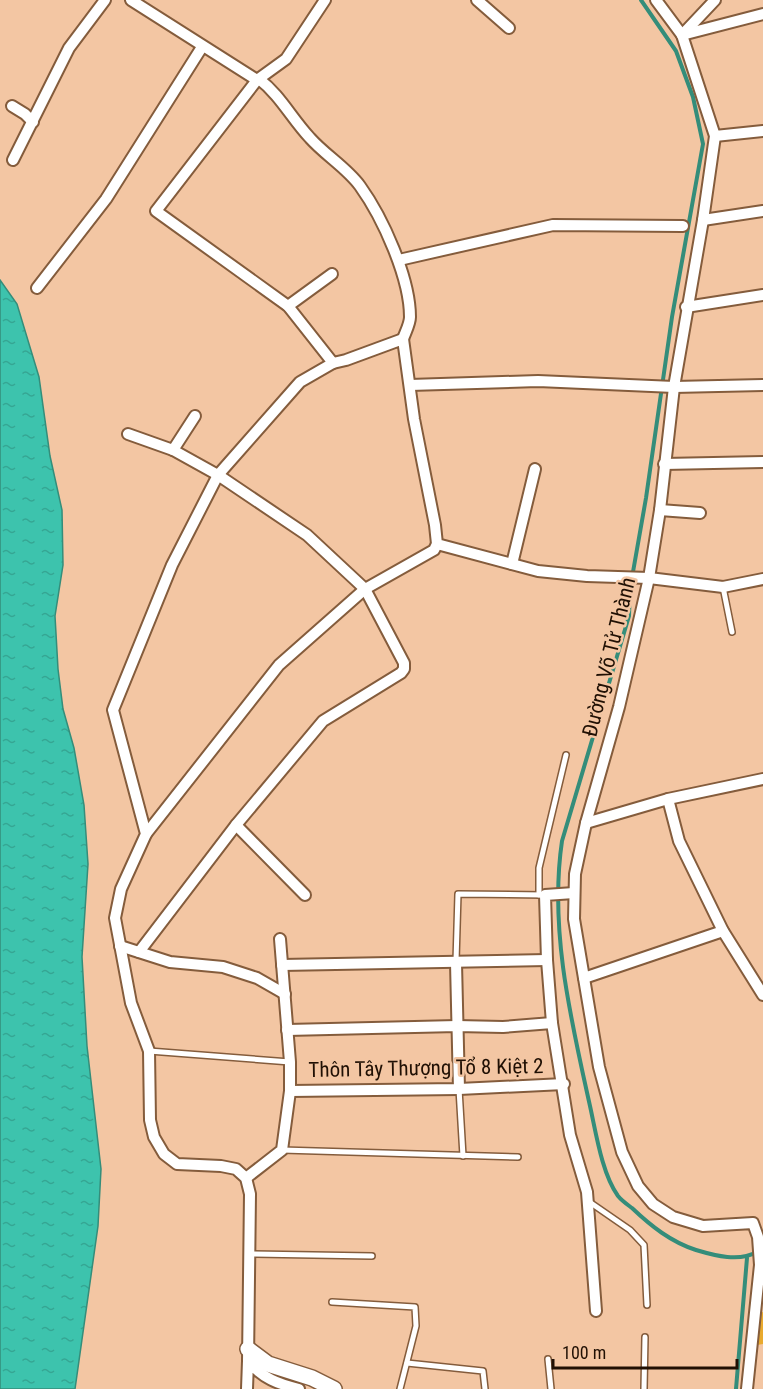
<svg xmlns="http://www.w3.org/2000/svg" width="763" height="1389" font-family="'Roboto Condensed',sans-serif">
	<defs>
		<pattern id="water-ripples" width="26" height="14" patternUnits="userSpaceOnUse" patternTransform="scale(1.5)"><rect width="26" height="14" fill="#3dc3ad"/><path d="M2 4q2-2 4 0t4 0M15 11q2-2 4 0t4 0" fill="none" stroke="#35a693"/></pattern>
	</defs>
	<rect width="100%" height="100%" fill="#f3c6a3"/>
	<path fill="url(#water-ripples)" stroke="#348d7a" stroke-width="1.5" d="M0,280L17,304L39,377L50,456L62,510L63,565L55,616L58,669L63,709L74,748L84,805L88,864L82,957L87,1046L101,1169L98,1226L75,1389H0Z"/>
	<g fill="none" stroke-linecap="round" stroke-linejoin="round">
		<g stroke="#348d7a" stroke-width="4">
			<path d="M641,0L676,51L693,97L703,144L672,317L646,498L630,589L629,616L562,841C549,929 571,1020 590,1106C596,1133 602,1174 618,1196C622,1201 628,1205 632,1208C651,1226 671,1242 696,1250C716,1256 739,1262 757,1252"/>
			<path d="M736,1389L747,1258"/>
		</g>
	</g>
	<path fill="#e9aa2e" d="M763,1312V1344L757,1345L760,1313Z"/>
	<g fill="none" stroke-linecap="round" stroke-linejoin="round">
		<defs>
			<g id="lane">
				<path d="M723,587L732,632"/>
				<path d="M539,895V868L566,755"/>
				<path d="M456,961L458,894L544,895"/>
				<path d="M149,1051L290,1062"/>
				<path d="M459,1089L463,1156"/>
				<path d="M282,1150L518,1157"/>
				<path d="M588,1201L630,1230L644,1245L647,1305"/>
				<path d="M249,1254L372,1256"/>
				<path d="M332,1302L415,1307L416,1326L400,1389"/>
				<path d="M548,1359L551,1389"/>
				<path d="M407,1363L483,1371L485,1389"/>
				<path d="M644,1389L645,1337"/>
			</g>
			<g id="street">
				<path d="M131,0L257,80"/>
				<path d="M477,0L509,28"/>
				<path d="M656,0L682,35L715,136L703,220L674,387L660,510L649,578L619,707L586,823L575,874L574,919L599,1067L622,1152L638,1186L653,1204L673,1217L703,1226L753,1223L758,1237L760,1265L747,1389"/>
				<path d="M682,35L763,14"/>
				<path d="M682,35L715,0"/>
				<path d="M259,79C280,95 292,119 310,138C325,155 347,168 360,186C383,218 410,278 410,317C410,324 405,333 403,339"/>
				<path d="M12,106L25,114L33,122"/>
				<path d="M715,136L763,131"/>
				<path d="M13,160L69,48L105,0"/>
				<path d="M703,220L763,211"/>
				<path d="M399,260L553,225L683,226"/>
				<path d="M37,288L106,199L202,47"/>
				<path d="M288,306L332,274"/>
				<path d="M686,307L763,295"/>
				<path d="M333,363L346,360L403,339L414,419L435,525L437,544L538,571L587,576L649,578L723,587L763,579"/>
				<path d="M410,385L538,381L674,387L763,385"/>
				<path d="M128,434L173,450L218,475L307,535L365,589L404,663V669L401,673L323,721L236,825L139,952"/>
				<path d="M173,450L195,416"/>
				<path d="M664,464L763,462"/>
				<path d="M660,510L700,513"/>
				<path d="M512,564L535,469"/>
				<path d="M668,799L679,841L723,931L763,995"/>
				<path d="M586,823L668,799L763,779"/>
				<path d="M236,825L305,895"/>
				<path d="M146,834L279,665L365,589L434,550L437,544"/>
				<path d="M574,893L545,895L547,960L552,1023L570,1135L587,1192L596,1311"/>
				<path d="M120,946L170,962L223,967L257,978L285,994"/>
				<path d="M456,963L459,1089"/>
				<path d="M282,965L547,960"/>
				<path d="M584,978L723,931"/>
				<path d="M287,1030L457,1026L503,1027L552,1023"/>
				<path d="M290,1091L459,1089L564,1084"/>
				<path d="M246,1178L282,1150L290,1091V1062L280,939"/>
				<path d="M248,1361L250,1194L246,1178L236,1169L221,1166L177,1164L164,1154L154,1137L150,1120L149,1051L131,1003L115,918L121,889L146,834L113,710L172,565L218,475L300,382L333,363L288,306L156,211L257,80L286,59L325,0"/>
				<path d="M247,1389L248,1361C262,1378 278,1384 299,1389"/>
			</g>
			<path id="secondary" d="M248,1349L268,1364L312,1378L334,1389"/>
		</defs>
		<use href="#lane" stroke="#845c3c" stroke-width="8"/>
		<use href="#street" stroke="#845c3c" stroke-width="14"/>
		<use href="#secondary" stroke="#845c3c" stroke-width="18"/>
		<use href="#lane" stroke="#fff" stroke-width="5"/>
		<use href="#street" stroke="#fff" stroke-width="10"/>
		<use href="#secondary" stroke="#fff" stroke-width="15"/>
	</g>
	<g text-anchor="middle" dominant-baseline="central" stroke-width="5" stroke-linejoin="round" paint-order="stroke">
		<g font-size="21" fill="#201004" stroke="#f3c6a3">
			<text transform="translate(609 657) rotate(-76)">Đường Võ Tử Thành</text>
			<text transform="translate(426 1068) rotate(-1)">Thôn Tây Thượng Tổ 8 Kiệt 2</text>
		</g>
	</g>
	<path d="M553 1359v9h184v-9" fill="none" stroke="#201004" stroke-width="3"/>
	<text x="562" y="1359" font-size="18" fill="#201004" stroke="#f3c6a3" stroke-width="4.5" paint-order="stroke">100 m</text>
</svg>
